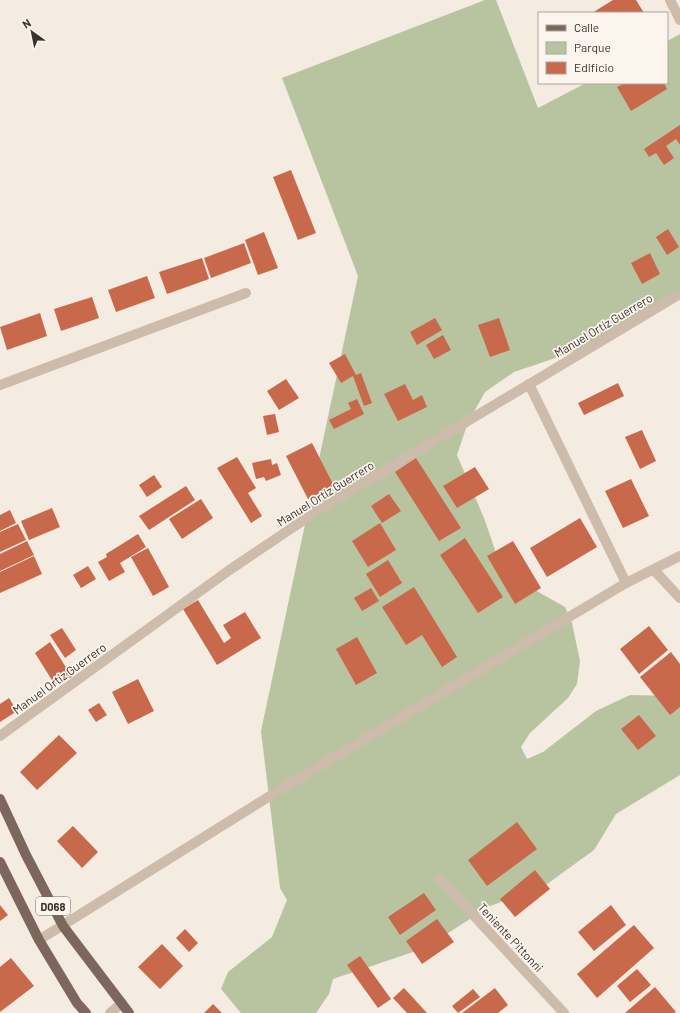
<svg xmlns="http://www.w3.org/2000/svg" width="680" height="1013" font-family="Barlow,sans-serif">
	<rect width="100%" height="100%" fill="#f4ebe1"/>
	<path fill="#b8c4a0" d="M485,0H496L538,108L586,83H667V41L680,34V294L579,350L514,372L485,392L468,422L457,455L484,518L505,579L510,576L565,607L572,623L580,661L577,684L568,698L530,733L521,747L527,759L543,752L596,711L630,695L673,696L680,701V775L616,814L594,850L543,887L490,906L425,948L333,979L329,994L316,1013H241L221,989L228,972L272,937L287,900L280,888L261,731L358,276L282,78Z"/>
	<g fill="#c8694b">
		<path d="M613,0H636L644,13H592Z"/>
		<path d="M625,83H664L667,89L631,111L617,87Z"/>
		<path d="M680,125V145L676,139L666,146L674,158L664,165L656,153L649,157L644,149Z"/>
		<path d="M291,170L316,233L298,240L273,177Z"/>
		<path d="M668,229L679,247L667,255L656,237Z"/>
		<path d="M264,232L278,268L258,275L245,240Z"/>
		<path d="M244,243L251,263L211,278L204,258Z"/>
		<path d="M650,253L660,274L642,284L631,263Z"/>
		<path d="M202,258L209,279L167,294L159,272Z"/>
		<path d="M147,276L155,298L116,312L108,290Z"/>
		<path d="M92,297L99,318L61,331L54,309Z"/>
		<path d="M40,313L47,336L7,350L0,327Z"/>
		<path d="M435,318L442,330L417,345L410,332Z"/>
		<path d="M499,318L510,350L490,357L478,325Z"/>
		<path d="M443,335L451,350L434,359L426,345Z"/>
		<path d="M345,354L356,375L361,373L372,403L364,406L353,376L341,383L329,363Z"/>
		<path d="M286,379L299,398L279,410L267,391Z"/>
		<path d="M618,383L624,396L584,415L578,403Z"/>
		<path d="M405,384L413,400L422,395L427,407L398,421L384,394Z"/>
		<path d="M357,399L364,414L334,429L329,420L351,409L348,403Z"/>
		<path d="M275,414L279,432L267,435L263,416Z"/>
		<path d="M642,430L656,461L640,469L625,437Z"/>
		<path d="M312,443L334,486L308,499L286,456Z"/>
		<path d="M237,457L256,488L248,493L262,516L251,523L217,468Z"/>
		<path d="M416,458L461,528L439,541L395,472Z"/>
		<path d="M271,459L272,465L277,463L281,475L266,481L264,477L256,479L252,463Z"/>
		<path d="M475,467L489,489L457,508L443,486Z"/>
		<path d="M154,475L162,487L147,497L139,485Z"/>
		<path d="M631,479L649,516L623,528L605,491Z"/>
		<path d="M186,486L195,500L149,530L139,516Z"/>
		<path d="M389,494L401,511L382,523L371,506Z"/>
		<path d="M201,499L213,518L182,539L169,519Z"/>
		<path d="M52,508L60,527L29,540L21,521Z"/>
		<path d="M10,510L16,523L0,531V515Z"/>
		<path d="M580,518L597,547L547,577L530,548Z"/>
		<path d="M380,523L396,550L368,567L352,541Z"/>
		<path d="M18,524L26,540L0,552V532Z"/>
		<path d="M138,534L146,547L120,563L125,572L109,581L98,562L107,557L106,554Z"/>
		<path d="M465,538L503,597L478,613L440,555Z"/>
		<path d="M27,541L34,555L0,571V554Z"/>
		<path d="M513,541L541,588L515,604L487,556Z"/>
		<path d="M148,548L169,587L153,596L131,557Z"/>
		<path d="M34,556L42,574L0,593V572Z"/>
		<path d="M388,560L402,583L380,597L366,574Z"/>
		<path d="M88,566L96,579L81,588L73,575Z"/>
		<path d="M414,587L457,657L442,667L422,635L406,645L382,607Z"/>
		<path d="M371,588L379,601L362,611L354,598Z"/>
		<path d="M198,600L224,643L231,638L223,625L245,612L261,638L217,665L183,609Z"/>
		<path d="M649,626L668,650L639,674L620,649Z"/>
		<path d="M62,628L76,650L65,658L50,635Z"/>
		<path d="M357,637L377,673L356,685L336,649Z"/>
		<path d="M50,642L72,677L55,685L35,653Z"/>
		<path d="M671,652L680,664V707L670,715L640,677Z"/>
		<path d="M138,679L154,711L128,724L112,692Z"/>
		<path d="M9,698L17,711L0,722V704Z"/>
		<path d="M99,703L107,715L96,722L88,710Z"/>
		<path d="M639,715L656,736L638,750L621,729Z"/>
		<path d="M59,735L77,753L37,790L20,772Z"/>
		<path d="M517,822L537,849L487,886L468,860Z"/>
		<path d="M73,826L98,852L82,868L57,841Z"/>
		<path d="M535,870L550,889L515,917L500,899Z"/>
		<path d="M424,893L436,910L400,935L388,917Z"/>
		<path d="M0,905L8,915L0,921Z"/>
		<path d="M611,905L626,925L594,951L578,932Z"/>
		<path d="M437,919L454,942L422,964L406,941Z"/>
		<path d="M634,925L654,948L597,998L577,974Z"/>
		<path d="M185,929L198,943L189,952L176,938Z"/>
		<path d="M162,944L183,966L160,989L138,967Z"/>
		<path d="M360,956L391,999L378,1008L347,965Z"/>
		<path d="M11,958L34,986L0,1012V967Z"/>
		<path d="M637,969L651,985L630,1002L617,986Z"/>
		<path d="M655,987L676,1012L674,1013H625Z"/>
		<path d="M404,988L427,1013H407L393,998Z"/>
		<path d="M495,988L508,1005L498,1013H462Z"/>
		<path d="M473,989L480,997L458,1013L452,1006Z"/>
		<path d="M213,1004L222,1013H204Z"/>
	</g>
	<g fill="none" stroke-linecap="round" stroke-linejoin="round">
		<g stroke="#cdbbac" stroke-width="10">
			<path d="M670,0L680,20"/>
			<path d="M529,384L626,583"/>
			<path d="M0,385L246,293"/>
			<path d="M654,570L680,598"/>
			<path d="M0,736L228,571L317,511L680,294"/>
			<path d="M439,878L564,1013"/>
			<path d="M39,940L273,794L626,583L680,556"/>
			<path d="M110,1013L122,1003"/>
		</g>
		<g stroke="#7d675c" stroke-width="10">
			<path d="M0,799L26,855L63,926L129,1013"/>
			<path d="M0,862L39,940L77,1003L86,1013"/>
		</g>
	</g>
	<g text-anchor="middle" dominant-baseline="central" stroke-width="3.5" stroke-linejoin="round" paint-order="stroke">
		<rect fill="#fbf5ee" stroke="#756b66" stroke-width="1" x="36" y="897" width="34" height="18" rx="3"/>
		<g font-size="11" font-weight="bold" fill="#3b302b">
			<text x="53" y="906">D068</text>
		</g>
		<g font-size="12" fill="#3b302b" stroke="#fbf5ee">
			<text transform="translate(603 325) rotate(-31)">Manuel Ortíz Guerrero</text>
			<text transform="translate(325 493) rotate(-32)">Manuel Ortíz Guerrero</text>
			<text transform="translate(59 678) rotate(-36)">Manuel Ortíz Guerrero</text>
			<text transform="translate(511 937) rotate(47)">Teniente Pittonni</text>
		</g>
	</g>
	<rect x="538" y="12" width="130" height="72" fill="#fbf5ee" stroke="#aea6a0"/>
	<rect x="546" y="25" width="20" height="6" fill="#7d675c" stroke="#aea6a0"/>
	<text x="574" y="32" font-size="12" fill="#3b302b">Calle</text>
	<rect x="546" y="42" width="20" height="12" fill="#b8c4a0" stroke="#aea6a0"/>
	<text x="574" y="52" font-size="12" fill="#3b302b">Parque</text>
	<rect x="546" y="62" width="20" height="12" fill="#c8694b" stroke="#aea6a0"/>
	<text x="574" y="72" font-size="12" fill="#3b302b">Edificio</text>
	<g transform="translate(32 32) rotate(327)" stroke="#fbf5ee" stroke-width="3" paint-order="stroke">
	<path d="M0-3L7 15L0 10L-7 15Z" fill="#3b302b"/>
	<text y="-6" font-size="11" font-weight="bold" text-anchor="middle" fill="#3b302b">N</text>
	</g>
</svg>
